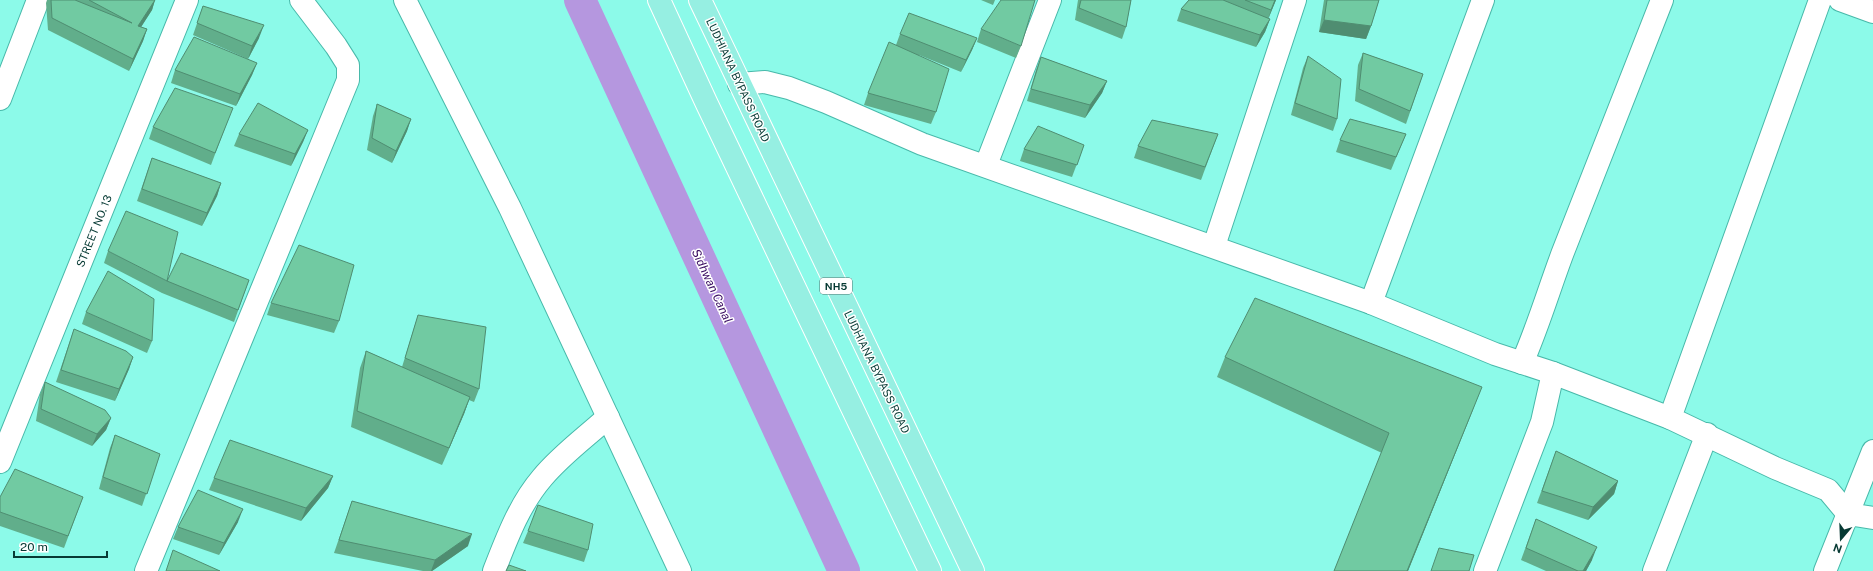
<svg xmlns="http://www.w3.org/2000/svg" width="1873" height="571" font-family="'Public Sans',sans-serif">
	<rect width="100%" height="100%" fill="#8cfae9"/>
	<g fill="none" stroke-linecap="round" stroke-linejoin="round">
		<path stroke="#b597df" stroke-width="32" d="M580,0L844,571"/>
		<defs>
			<g id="minor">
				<path d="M1820,0L1670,418L1775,468L1828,490L1848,514L1873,518"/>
				<path d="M1840,0L1873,12"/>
				<path d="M739,84L765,82L789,88L826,102L922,144L1371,303L1495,354L1553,373L1670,418"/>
				<path d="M0,99L38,0"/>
				<path d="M986,165L1050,0"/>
				<path d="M1214,246L1295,0"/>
				<path d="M1371,303L1483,0"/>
				<path d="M1522,363C1538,327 1549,289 1563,252L1662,0"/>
				<path d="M0,462L187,0"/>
				<path d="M146,571L348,80V65L336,46L301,0"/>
				<path d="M494,571C507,538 519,505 542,478C561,455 586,437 608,417"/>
				<path d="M1485,571L1542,422L1553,373"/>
				<path d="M1654,571L1707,434"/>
				<path d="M1825,571L1873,451"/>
			</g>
			<path id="tertiary" d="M405,0L510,208L680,571"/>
			<g id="trunk">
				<path d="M659,0L706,102L930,571"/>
				<path d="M700,0L973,571"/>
			</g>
		</defs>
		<use href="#minor" stroke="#48b9aa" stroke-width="24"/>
		<use href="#tertiary" stroke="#48b9aa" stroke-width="24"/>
		<use href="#trunk" stroke="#fff" stroke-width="24"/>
		<use href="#minor" stroke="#fff" stroke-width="22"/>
		<use href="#tertiary" stroke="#fff" stroke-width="22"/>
		<use href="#trunk" stroke="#96efe2" stroke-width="22"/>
	</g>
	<g fill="#61ae8b">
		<path d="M47,0H155L152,10L141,27L147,29L143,41L129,71L48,30L46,3Z"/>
		<path d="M981,0H995L993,5Z"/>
		<path d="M1078,0H1131L1126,27L1122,39L1075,20Z"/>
		<path d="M1189,0H1276L1268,19H1270L1265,32L1256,47L1177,21L1181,9Z"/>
		<path d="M1324,0H1379L1371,26L1366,39L1319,32Z"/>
		<path d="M203,6L259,38L248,59L193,35Z"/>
		<path d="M981,29L1021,46L1016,58L977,42Z"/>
		<path d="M900,34L977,38L972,50L961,72L919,55L936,112L931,124L864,105L868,93L896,45Z"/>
		<path d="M1363,53L1423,74L1406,124L1355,101L1358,65Z"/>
		<path d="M1308,56L1337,119L1333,131L1291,115L1303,68Z"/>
		<path d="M1041,57L1107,81L1102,93L1085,118L1027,101L1036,70Z"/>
		<path d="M257,63L252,75L236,106L171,83L175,70Z"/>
		<path d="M377,104L411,119L407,131L392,163L367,150L373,116Z"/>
		<path d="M228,120L211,165L149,139L153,127Z"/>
		<path d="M308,130L303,142L291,166L234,146L239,134Z"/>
		<path d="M1218,134L1201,180L1134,158L1138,146Z"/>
		<path d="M1406,134L1391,170L1336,152L1340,140Z"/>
		<path d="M1084,145L1072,177L1020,161L1024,149Z"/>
		<path d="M152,158L221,183L217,196L202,226L137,201Z"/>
		<path d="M108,251L167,281L249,280L234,322L162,293L104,263Z"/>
		<path d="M271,303L339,321L334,333L267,315Z"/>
		<path d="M86,312L152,341L147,353L82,324Z"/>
		<path d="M418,315L479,389L474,402L469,400L464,414L442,465L351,427L360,368L366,351L402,367Z"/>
		<path d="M74,329L133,357L129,369L115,401L56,382Z"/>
		<path d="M1225,357L1474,407L1408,571H1334L1382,453L1217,377Z"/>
		<path d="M45,382L111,418L106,430L92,446L36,421L40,394Z"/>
		<path d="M115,435L160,454L142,506L99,489L110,448Z"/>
		<path d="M1556,451L1618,481L1614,494L1588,520L1537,503Z"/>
		<path d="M333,476L328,488L301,521L209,490L214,478Z"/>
		<path d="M0,497H83L64,548L0,526Z"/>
		<path d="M352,501L468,546L432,571H423L334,553Z"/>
		<path d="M1536,519L1592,560L1586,571H1546L1521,560Z"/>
		<path d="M238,522L219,555L173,539L178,527Z"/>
		<path d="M528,531L588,550L584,562L523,543Z"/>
	</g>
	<g fill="#4f8d71">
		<path d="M155,0L152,10L134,38L138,26Z"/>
		<path d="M1275,0H1276L1267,22L1271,10Z"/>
		<path d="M1270,19L1265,32L1256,47L1260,35Z"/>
		<path d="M1324,20L1371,26L1366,39L1319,32Z"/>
		<path d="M264,25L259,38L248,59L252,46Z"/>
		<path d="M147,29L143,41L129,71L133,59Z"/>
		<path d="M977,38L972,50L961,72L966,60Z"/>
		<path d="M257,63L252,75L236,106L240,94Z"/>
		<path d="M1107,81L1102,93L1085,118L1090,105Z"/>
		<path d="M411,119L407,131L392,163L396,151Z"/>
		<path d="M308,130L303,142L291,166L295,154Z"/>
		<path d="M221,183L217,196L202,226L207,213Z"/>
		<path d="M133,357L129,369L115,401L119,389Z"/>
		<path d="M1482,387L1474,407L1408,571H1407Z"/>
		<path d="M470,397L464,414L442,465Z"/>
		<path d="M111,418L106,430L92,446L97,434Z"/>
		<path d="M333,476L328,488L301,521L306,508Z"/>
		<path d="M1618,481L1614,494L1588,520L1593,507Z"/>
		<path d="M243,509L238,522L219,555L224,543Z"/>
		<path d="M472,534L468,546L432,571H431L435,560Z"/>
		<path d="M1597,547L1592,560L1586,571H1583Z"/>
	</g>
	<g fill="#71caa2" stroke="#4f8d71">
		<path d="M51,0H75L132,23L89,0H155L138,26L147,29L133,59L52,18Z"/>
		<path d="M1001,0H1035L1021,46L981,29Z"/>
		<path d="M1081,0H1131L1126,27L1079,8Z"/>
		<path d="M1189,0H1223L1270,19L1260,35L1181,9Z"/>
		<path d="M1245,0H1275L1271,10Z"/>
		<path d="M1327,0H1379L1371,26L1324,20Z"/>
		<path d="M203,6L264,25L252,46L197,23Z"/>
		<path d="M909,13L977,38L966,60L900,34Z"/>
		<path d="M194,37L257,63L240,94L175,70Z"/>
		<path d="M889,42L949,69L936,112L868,93Z"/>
		<path d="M1363,53L1423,74L1410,111L1359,89Z"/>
		<path d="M1308,56L1341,79L1337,119L1295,103Z"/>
		<path d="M1041,57L1107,81L1090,105L1031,89Z"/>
		<path d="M175,88L233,108L215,153L153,127Z"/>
		<path d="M258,103L308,130L295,154L239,134Z"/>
		<path d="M377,104L411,119L396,151L372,138Z"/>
		<path d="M1350,119L1406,134L1396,157L1340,140Z"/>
		<path d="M1152,120L1218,134L1205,167L1138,146Z"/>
		<path d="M1038,126L1084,145L1077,165L1024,149Z"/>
		<path d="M152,158L221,183L207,213L142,189Z"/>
		<path d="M126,211L178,232L167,281L181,253L249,280L238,310L167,281L108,251Z"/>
		<path d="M299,245L354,265L339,321L271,303Z"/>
		<path d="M108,271L154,299L152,341L86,312Z"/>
		<path d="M1255,298L1482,387L1407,571H1334L1389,433L1225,357Z"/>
		<path d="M418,315L486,327L479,389L405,358Z"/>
		<path d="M74,329L126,351L133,357L119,389L61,370Z"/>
		<path d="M366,351L470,397L449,448L357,411Z"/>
		<path d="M45,382L105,410L111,418L97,434L41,409Z"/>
		<path d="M115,435L160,454L147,494L103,477Z"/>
		<path d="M230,440L333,476L306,508L214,478Z"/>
		<path d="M1556,451L1618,481L1593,507L1542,491Z"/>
		<path d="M15,469L83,497L68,536L0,512V497Z"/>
		<path d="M198,490L243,509L224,543L178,527Z"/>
		<path d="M352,501L472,534L435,560L339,540Z"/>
		<path d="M538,505L593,524L588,550L528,531Z"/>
		<path d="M1536,519L1597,547L1583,571H1578L1526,548Z"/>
		<path d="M1439,548L1474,555L1469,571H1431Z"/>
		<path d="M173,550L220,571H166Z"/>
		<path d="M509,565L526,571H506Z"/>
	</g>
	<g text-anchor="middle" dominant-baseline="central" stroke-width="3" stroke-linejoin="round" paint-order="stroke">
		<rect fill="#fff" stroke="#517571" stroke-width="1" x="820" y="278" width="32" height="16" rx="3"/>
		<g font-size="10" font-weight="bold" fill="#073a34">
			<text x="836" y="286">NH5</text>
		</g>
		<g font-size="11" fill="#073a34" stroke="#fff">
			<text transform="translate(738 80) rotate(65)">LUDHIANA BYPASS ROAD</text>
			<text transform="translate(94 231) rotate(-68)">STREET NO. 13</text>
			<text transform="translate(877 372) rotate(64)">LUDHIANA BYPASS ROAD</text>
		</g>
		<g font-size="12" font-style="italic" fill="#3b0e62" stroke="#fff">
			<text transform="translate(712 286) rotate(65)">Sidhwan Canal</text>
		</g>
	</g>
	<g transform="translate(1841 539) rotate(199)" stroke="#ffffff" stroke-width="3" paint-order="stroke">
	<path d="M0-3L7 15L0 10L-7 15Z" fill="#073a34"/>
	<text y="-6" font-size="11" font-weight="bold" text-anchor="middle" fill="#073a34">N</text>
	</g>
	<path d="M14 551v6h93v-6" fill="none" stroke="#073a34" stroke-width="2"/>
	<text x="20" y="551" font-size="12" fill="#073a34" stroke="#ffffff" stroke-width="3" paint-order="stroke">20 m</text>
</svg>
